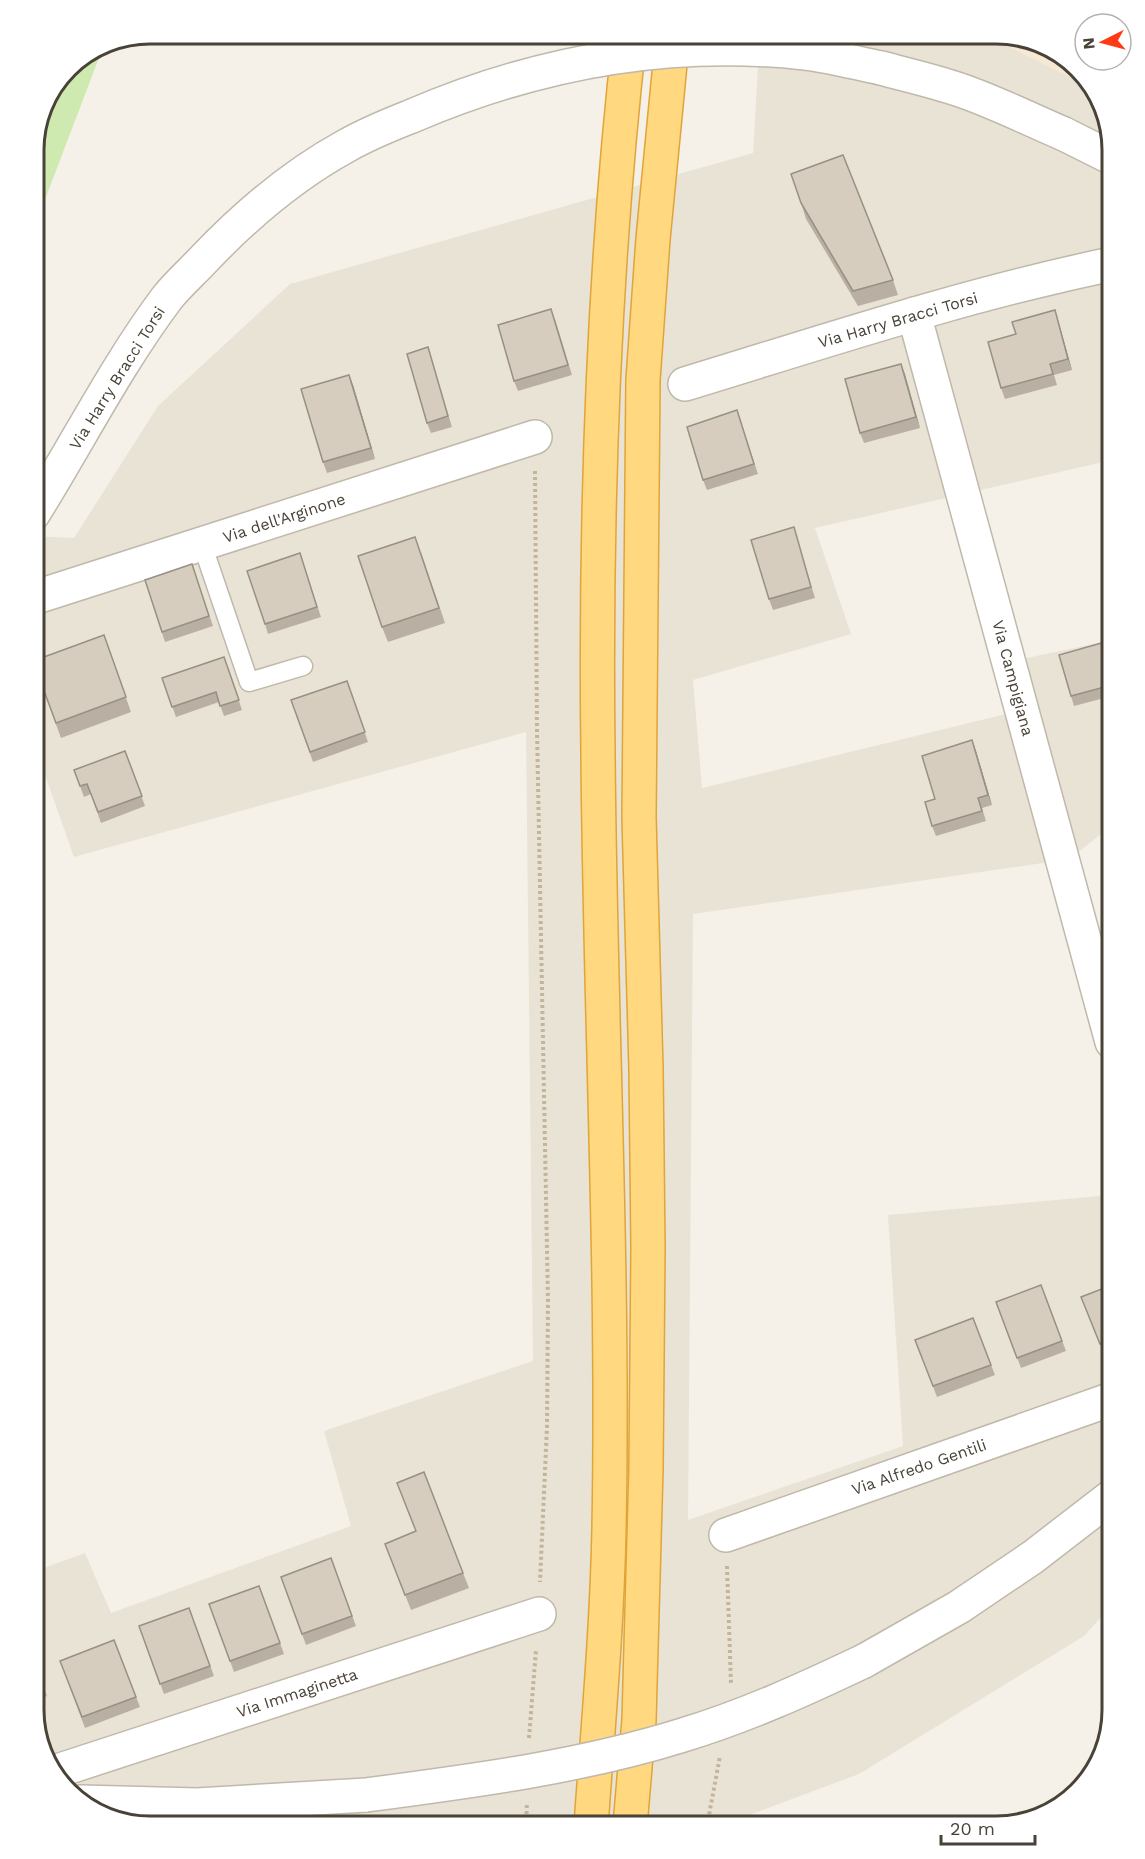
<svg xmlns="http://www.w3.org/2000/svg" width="1145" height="1859" font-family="'Work Sans',sans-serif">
	<rect width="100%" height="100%" fill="#f5f1e9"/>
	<path fill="#e9e3d6" d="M760,33H982L1091,87L1100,98L1112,149V460L815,528L851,634L693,680L702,788L1006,714L993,665L1112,640V825L1070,859L693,914L688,1520L903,1446L888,1215L1112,1195V1605L1084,1636L859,1774L720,1826H142L85,1807L45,1761L33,1710V1572L85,1553L111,1613L351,1526L324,1431L533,1361L526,732L74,857L33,741V536L74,538L158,406L290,284L753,153Z"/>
	<path fill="#f7e8d3" d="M982,33H1004L1060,52L1090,87Z"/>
	<path fill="#cfeab0" d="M105,42L33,231C33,174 25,113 67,68C76,57 93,50 105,42Z"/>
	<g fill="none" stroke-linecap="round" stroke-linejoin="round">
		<defs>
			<path id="service" d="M202,544L249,682L303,666"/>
			<g id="minor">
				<path d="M1064,134L1112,158"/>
				<path d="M914,314L1112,1042"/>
				<path d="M685,384C826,341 967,294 1112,264"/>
				<path d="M33,514C78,442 116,366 167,298C178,284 192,272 204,259C246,215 293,175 346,146C367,134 389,125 412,116"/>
				<path d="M33,598L535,437"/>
				<path d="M726,1535L1112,1399"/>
				<path d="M864,1661L959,1607L1033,1557L1112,1496"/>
				<path d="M54,1772L539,1614"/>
				<path d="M81,1802L197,1805L366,1795"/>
			</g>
			<g id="trunk">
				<path d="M591,1826C598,1727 607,1628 609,1529C614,1270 600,1012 598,753C595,513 603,272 630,33"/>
				<path d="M630,1826L639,1720L646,1468L648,1248L646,1069L639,817L643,380L653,239L673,33"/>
			</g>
		</defs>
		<use href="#service" stroke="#c0b9ab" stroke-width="21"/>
		<use href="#minor" stroke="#c0b9ab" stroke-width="36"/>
		<use href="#trunk" stroke="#e1a436" stroke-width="36"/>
		<g stroke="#c3b59b" stroke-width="4" stroke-dasharray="3 3" stroke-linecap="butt">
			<path d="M535,471L537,730L548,1301L547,1426L540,1582"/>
			<path d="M727,1566L731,1684"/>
			<path d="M529,1738L536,1650"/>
			<path d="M526,1826L527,1802"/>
			<path d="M707,1826L720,1756"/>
		</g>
		<use href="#service" stroke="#fff" stroke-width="18"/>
		<use href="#minor" stroke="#fff" stroke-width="33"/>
		<use href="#trunk" stroke="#ffd880" stroke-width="33"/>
		<defs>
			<g id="minor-bridge">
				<path d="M412,116C538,62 668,38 805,53C831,56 856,63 881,68C907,75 934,81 960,90C995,102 1029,119 1064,134"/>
				<path d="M366,1795C472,1781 581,1767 683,1735C746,1716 805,1689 864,1661"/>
			</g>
		</defs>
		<use href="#minor-bridge" stroke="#c0b9ab" stroke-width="36" stroke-linecap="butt"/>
		<use href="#minor-bridge" stroke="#fff" stroke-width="33"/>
	</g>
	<g fill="#b9b0a3">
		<path d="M801,203L893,280L898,295L858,306L806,219Z"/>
		<path d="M1055,310L1072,370L1054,375L1057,385L1005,399L1001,388L1016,334Z"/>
		<path d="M555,319L572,375L518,391L514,381Z"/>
		<path d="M431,358L452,427L431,433L427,423Z"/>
		<path d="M901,364L920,428L864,443L860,433Z"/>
		<path d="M353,385L375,459L327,473L323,462Z"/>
		<path d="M737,410L758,474L707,490L703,480Z"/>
		<path d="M797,538L815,598L773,610L769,599Z"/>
		<path d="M421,552L445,623L388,642L382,627Z"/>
		<path d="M192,564L213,626L165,642L145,580Z"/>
		<path d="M303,564L321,617L268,634L265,624Z"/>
		<path d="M104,635L131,712L61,738L33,661Z"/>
		<path d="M1112,640V696L1074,706L1071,696Z"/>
		<path d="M224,657L242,710L224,716L219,702L176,717L162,678Z"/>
		<path d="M347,681L368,742L313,762L291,700Z"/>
		<path d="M125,751L145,806L101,823L91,794L84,797L74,770Z"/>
		<path d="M976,751L992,805L982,808L986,821L936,836L932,826L935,799Z"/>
		<path d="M1041,1285L1066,1351L1021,1368L996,1302Z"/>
		<path d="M1112,1285V1351L1104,1354L1085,1307Z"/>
		<path d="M973,1318L995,1375L937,1397L915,1340Z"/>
		<path d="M331,1558L356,1626L306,1645L281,1577Z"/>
		<path d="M391,1559L463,1573L469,1588L411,1610Z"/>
		<path d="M259,1586L284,1654L234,1672L209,1604Z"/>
		<path d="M189,1608L214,1676L164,1694L139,1626Z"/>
		<path d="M114,1640L140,1707L85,1728L60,1661Z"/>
		<path d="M33,1658L47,1696L33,1702Z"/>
	</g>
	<g fill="#969085">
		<path d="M1055,310L1058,320L1072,370L1068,359Z"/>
		<path d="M901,364L905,374L920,428L916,417Z"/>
		<path d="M349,375L353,385L375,459L371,448Z"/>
		<path d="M972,740L976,751L992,805L988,795Z"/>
	</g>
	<g fill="#d7cdbe" stroke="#969085" stroke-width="1.5">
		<path d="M843,155L893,280L853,291L801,203L791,174Z"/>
		<path d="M551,309L568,365L514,381L498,325Z"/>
		<path d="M1055,310L1068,359L1050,364L1053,374L1001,388L988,342L1016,334L1012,322Z"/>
		<path d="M428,347L448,416L427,423L407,354Z"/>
		<path d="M901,364L916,417L860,433L845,379Z"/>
		<path d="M349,375L371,448L323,462L301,389Z"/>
		<path d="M737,410L754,464L703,480L687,427Z"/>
		<path d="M794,527L811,587L769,599L751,540Z"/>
		<path d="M415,537L439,608L382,627L358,556Z"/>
		<path d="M300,553L317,607L265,624L247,571Z"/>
		<path d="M192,564L209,616L162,632L145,580Z"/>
		<path d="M104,635L126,697L56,723L33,661Z"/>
		<path d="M1112,640V685L1071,696L1059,655Z"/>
		<path d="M224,657L239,700L220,706L216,692L172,707L162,678Z"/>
		<path d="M347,681L365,732L310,752L291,700Z"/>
		<path d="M972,740L988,795L978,798L982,811L932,826L925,802L935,799L922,756Z"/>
		<path d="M125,751L142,796L98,812L87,784L80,786L74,770Z"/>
		<path d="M1041,1285L1062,1341L1017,1358L996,1302Z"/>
		<path d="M1112,1285V1339L1100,1344L1081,1297Z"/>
		<path d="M973,1318L991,1365L933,1386L915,1340Z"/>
		<path d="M424,1472L463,1573L405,1595L385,1544L416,1531L397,1483Z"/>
		<path d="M331,1558L352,1616L302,1634L281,1577Z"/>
		<path d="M259,1586L280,1643L230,1661L209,1604Z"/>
		<path d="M189,1608L210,1666L160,1684L139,1626Z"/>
		<path d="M114,1640L136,1697L82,1717L60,1661Z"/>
		<path d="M33,1658L41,1681L33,1684Z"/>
	</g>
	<g text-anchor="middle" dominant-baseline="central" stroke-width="4.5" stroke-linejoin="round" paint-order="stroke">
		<g font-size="16" fill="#484237" stroke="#fff">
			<text transform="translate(898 320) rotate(-16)">Via Harry Bracci Torsi</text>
			<text transform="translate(117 378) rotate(-58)">Via Harry Bracci Torsi</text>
			<text transform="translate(284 518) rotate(-18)">Via dell'Arginone</text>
			<text transform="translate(1013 678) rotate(75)">Via Campigiana</text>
			<text transform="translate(919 1467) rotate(-19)">Via Alfredo Gentili</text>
			<text transform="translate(297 1693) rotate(-18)">Via Immaginetta</text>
		</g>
	</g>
	<path d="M0 0H1145V1859H0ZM150 44H996A106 106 0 0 1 1102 150V1710A106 106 0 0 1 996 1816H150A106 106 0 0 1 44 1710V150A106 106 0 0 1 150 44Z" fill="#fff" fill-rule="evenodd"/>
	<path fill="none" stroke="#484237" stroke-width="3" d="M150 44H996A106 106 0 0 1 1102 150V1710A106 106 0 0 1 996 1816H150A106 106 0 0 1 44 1710V150A106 106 0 0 1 150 44Z"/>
	<g transform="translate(1103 42) rotate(264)"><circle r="28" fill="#ffffff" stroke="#b6b3af" stroke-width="1.5"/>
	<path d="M0-4.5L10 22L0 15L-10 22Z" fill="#ff3b15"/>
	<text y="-9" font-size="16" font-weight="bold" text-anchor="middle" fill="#484237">N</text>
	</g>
	<path d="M941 1835v9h94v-9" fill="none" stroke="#484237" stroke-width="3"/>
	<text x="950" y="1835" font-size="18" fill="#484237" stroke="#ffffff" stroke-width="4.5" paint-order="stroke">20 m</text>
</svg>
